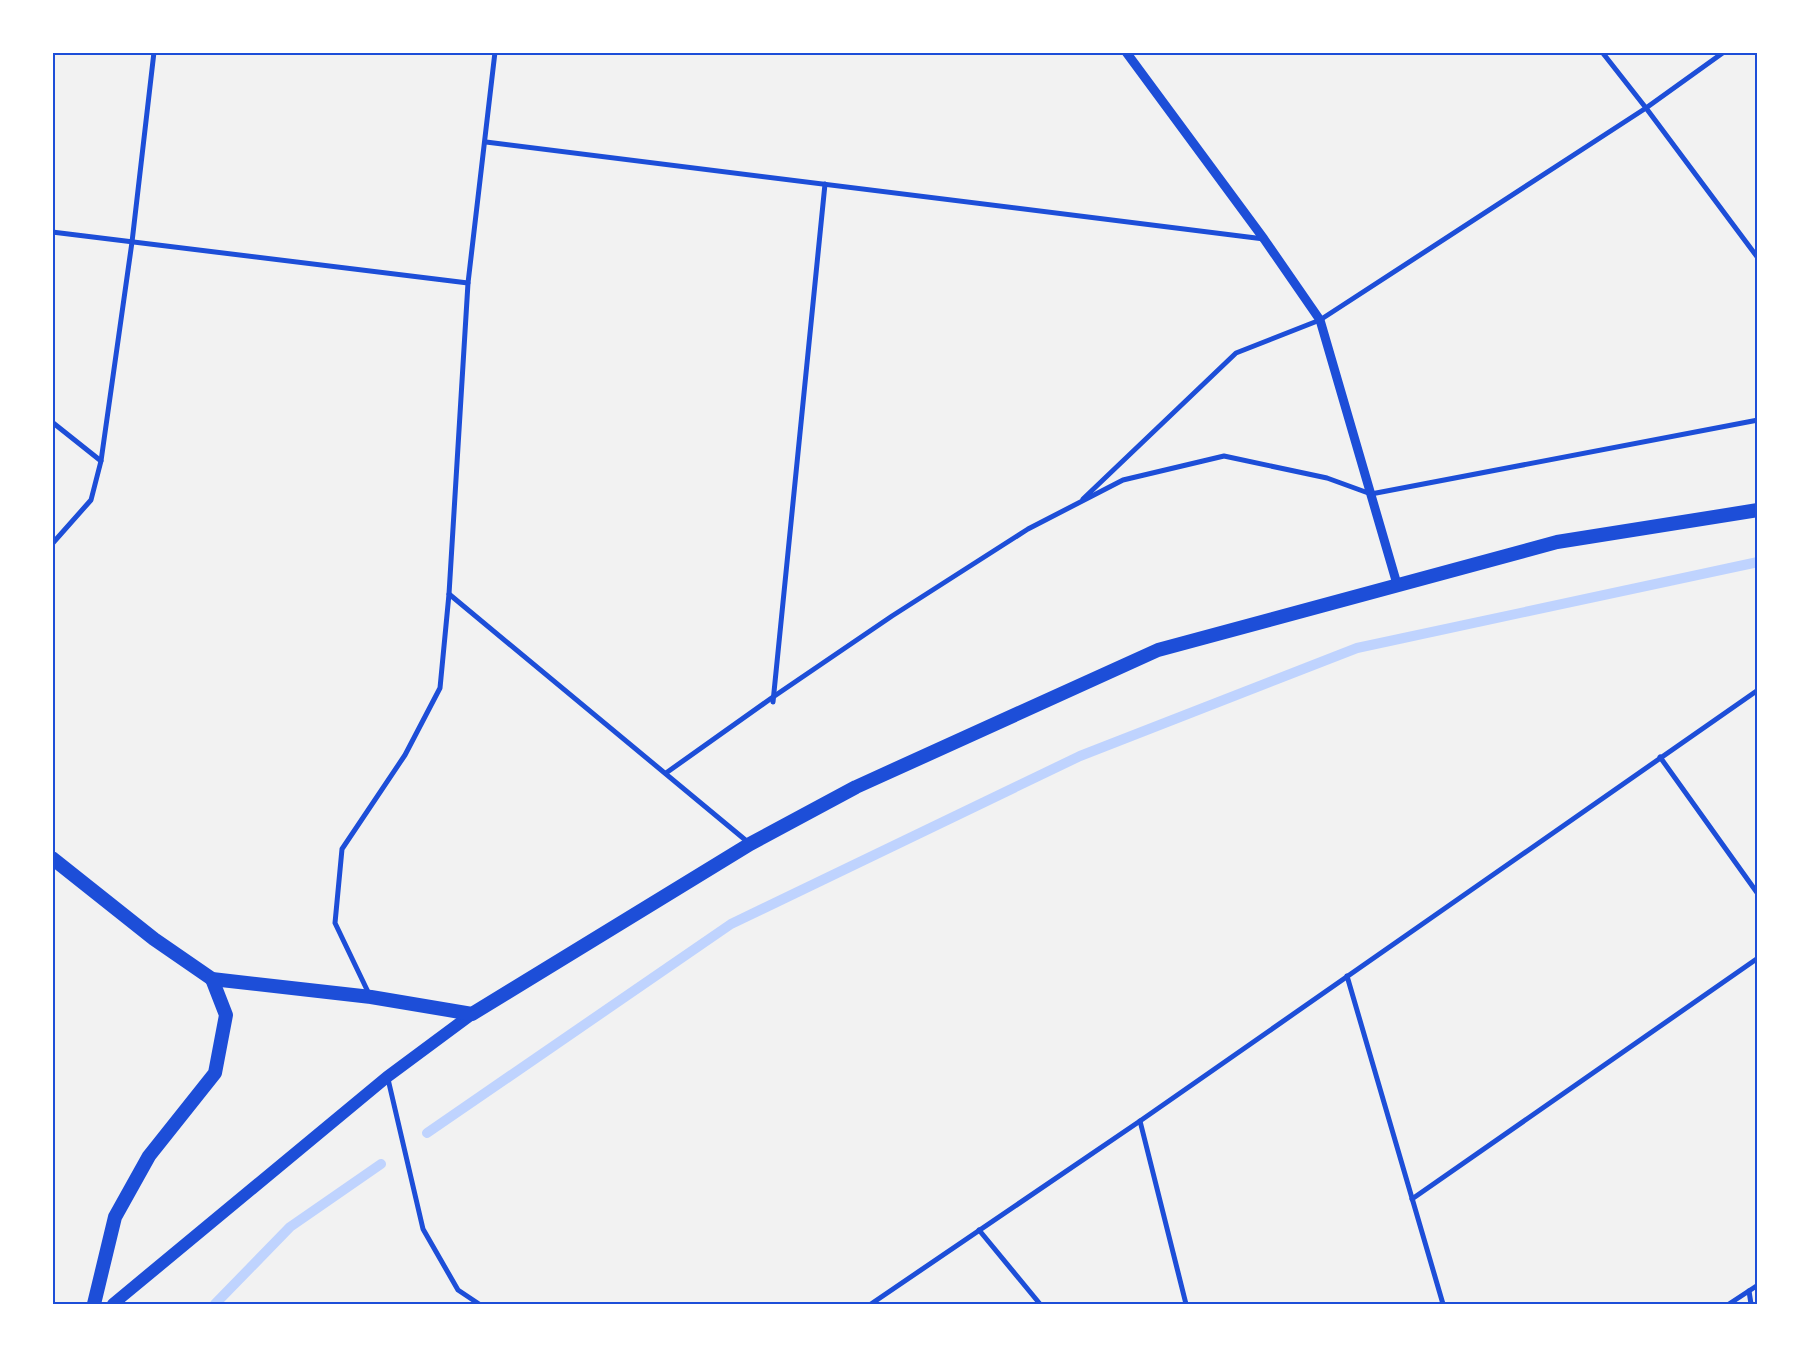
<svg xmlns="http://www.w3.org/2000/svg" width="1810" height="1357" font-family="Ubuntu,sans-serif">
	<rect width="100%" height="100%" fill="#f2f2f2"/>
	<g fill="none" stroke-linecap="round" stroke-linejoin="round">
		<g stroke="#bfd3fe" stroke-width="10">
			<path d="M427,1133L731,924L1080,756L1357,648L1758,562"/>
			<path d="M215,1304L290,1227L381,1164"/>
		</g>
		<g stroke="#1d4ed8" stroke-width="5">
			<path d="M1602,52L1646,108L1758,258"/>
			<path d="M486,142L1264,239"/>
			<path d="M52,232L468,283"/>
			<path d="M52,422L101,461"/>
			<path d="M1083,499L1236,353L1320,320L1646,108L1724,52"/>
			<path d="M52,544L91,500L101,461L132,242L154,52"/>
			<path d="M449,594L749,843"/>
			<path d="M773,702L825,184"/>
			<path d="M1660,757L1758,894"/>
			<path d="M666,773L773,697L892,616L1028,529L1123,480L1224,456L1327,478L1371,494L1758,420"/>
			<path d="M1347,976L1443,1304"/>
			<path d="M370,996L335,923L342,849L405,755L440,688L449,594L468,283L495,52"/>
			<path d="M388,1079L423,1229L458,1290L479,1304"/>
			<path d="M1140,1121L1186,1304"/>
			<path d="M1412,1199L1758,958"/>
			<path d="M979,1230L1040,1304"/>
			<path d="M1749,1291L1751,1304"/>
			<path d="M871,1304L1140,1121L1758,690"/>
			<path d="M1729,1304L1758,1285"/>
		</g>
		<path stroke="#1d4ed8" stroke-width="9" d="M1126,52L1264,239L1320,320L1397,584"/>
		<path stroke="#1d4ed8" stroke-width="12" d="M113,1304L387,1077L472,1014"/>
		<g stroke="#1d4ed8" stroke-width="14">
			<path d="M52,858L154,939L212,979L371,997L472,1014L750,844L856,787L1158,650L1557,542L1758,510"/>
			<path d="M94,1304L115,1217L149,1156L215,1073L226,1015L212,979"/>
		</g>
	</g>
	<rect width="1810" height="1357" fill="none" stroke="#ffffff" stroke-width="108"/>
	<rect x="54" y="54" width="1702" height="1249" fill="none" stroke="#1d4ed8" stroke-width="2"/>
</svg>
